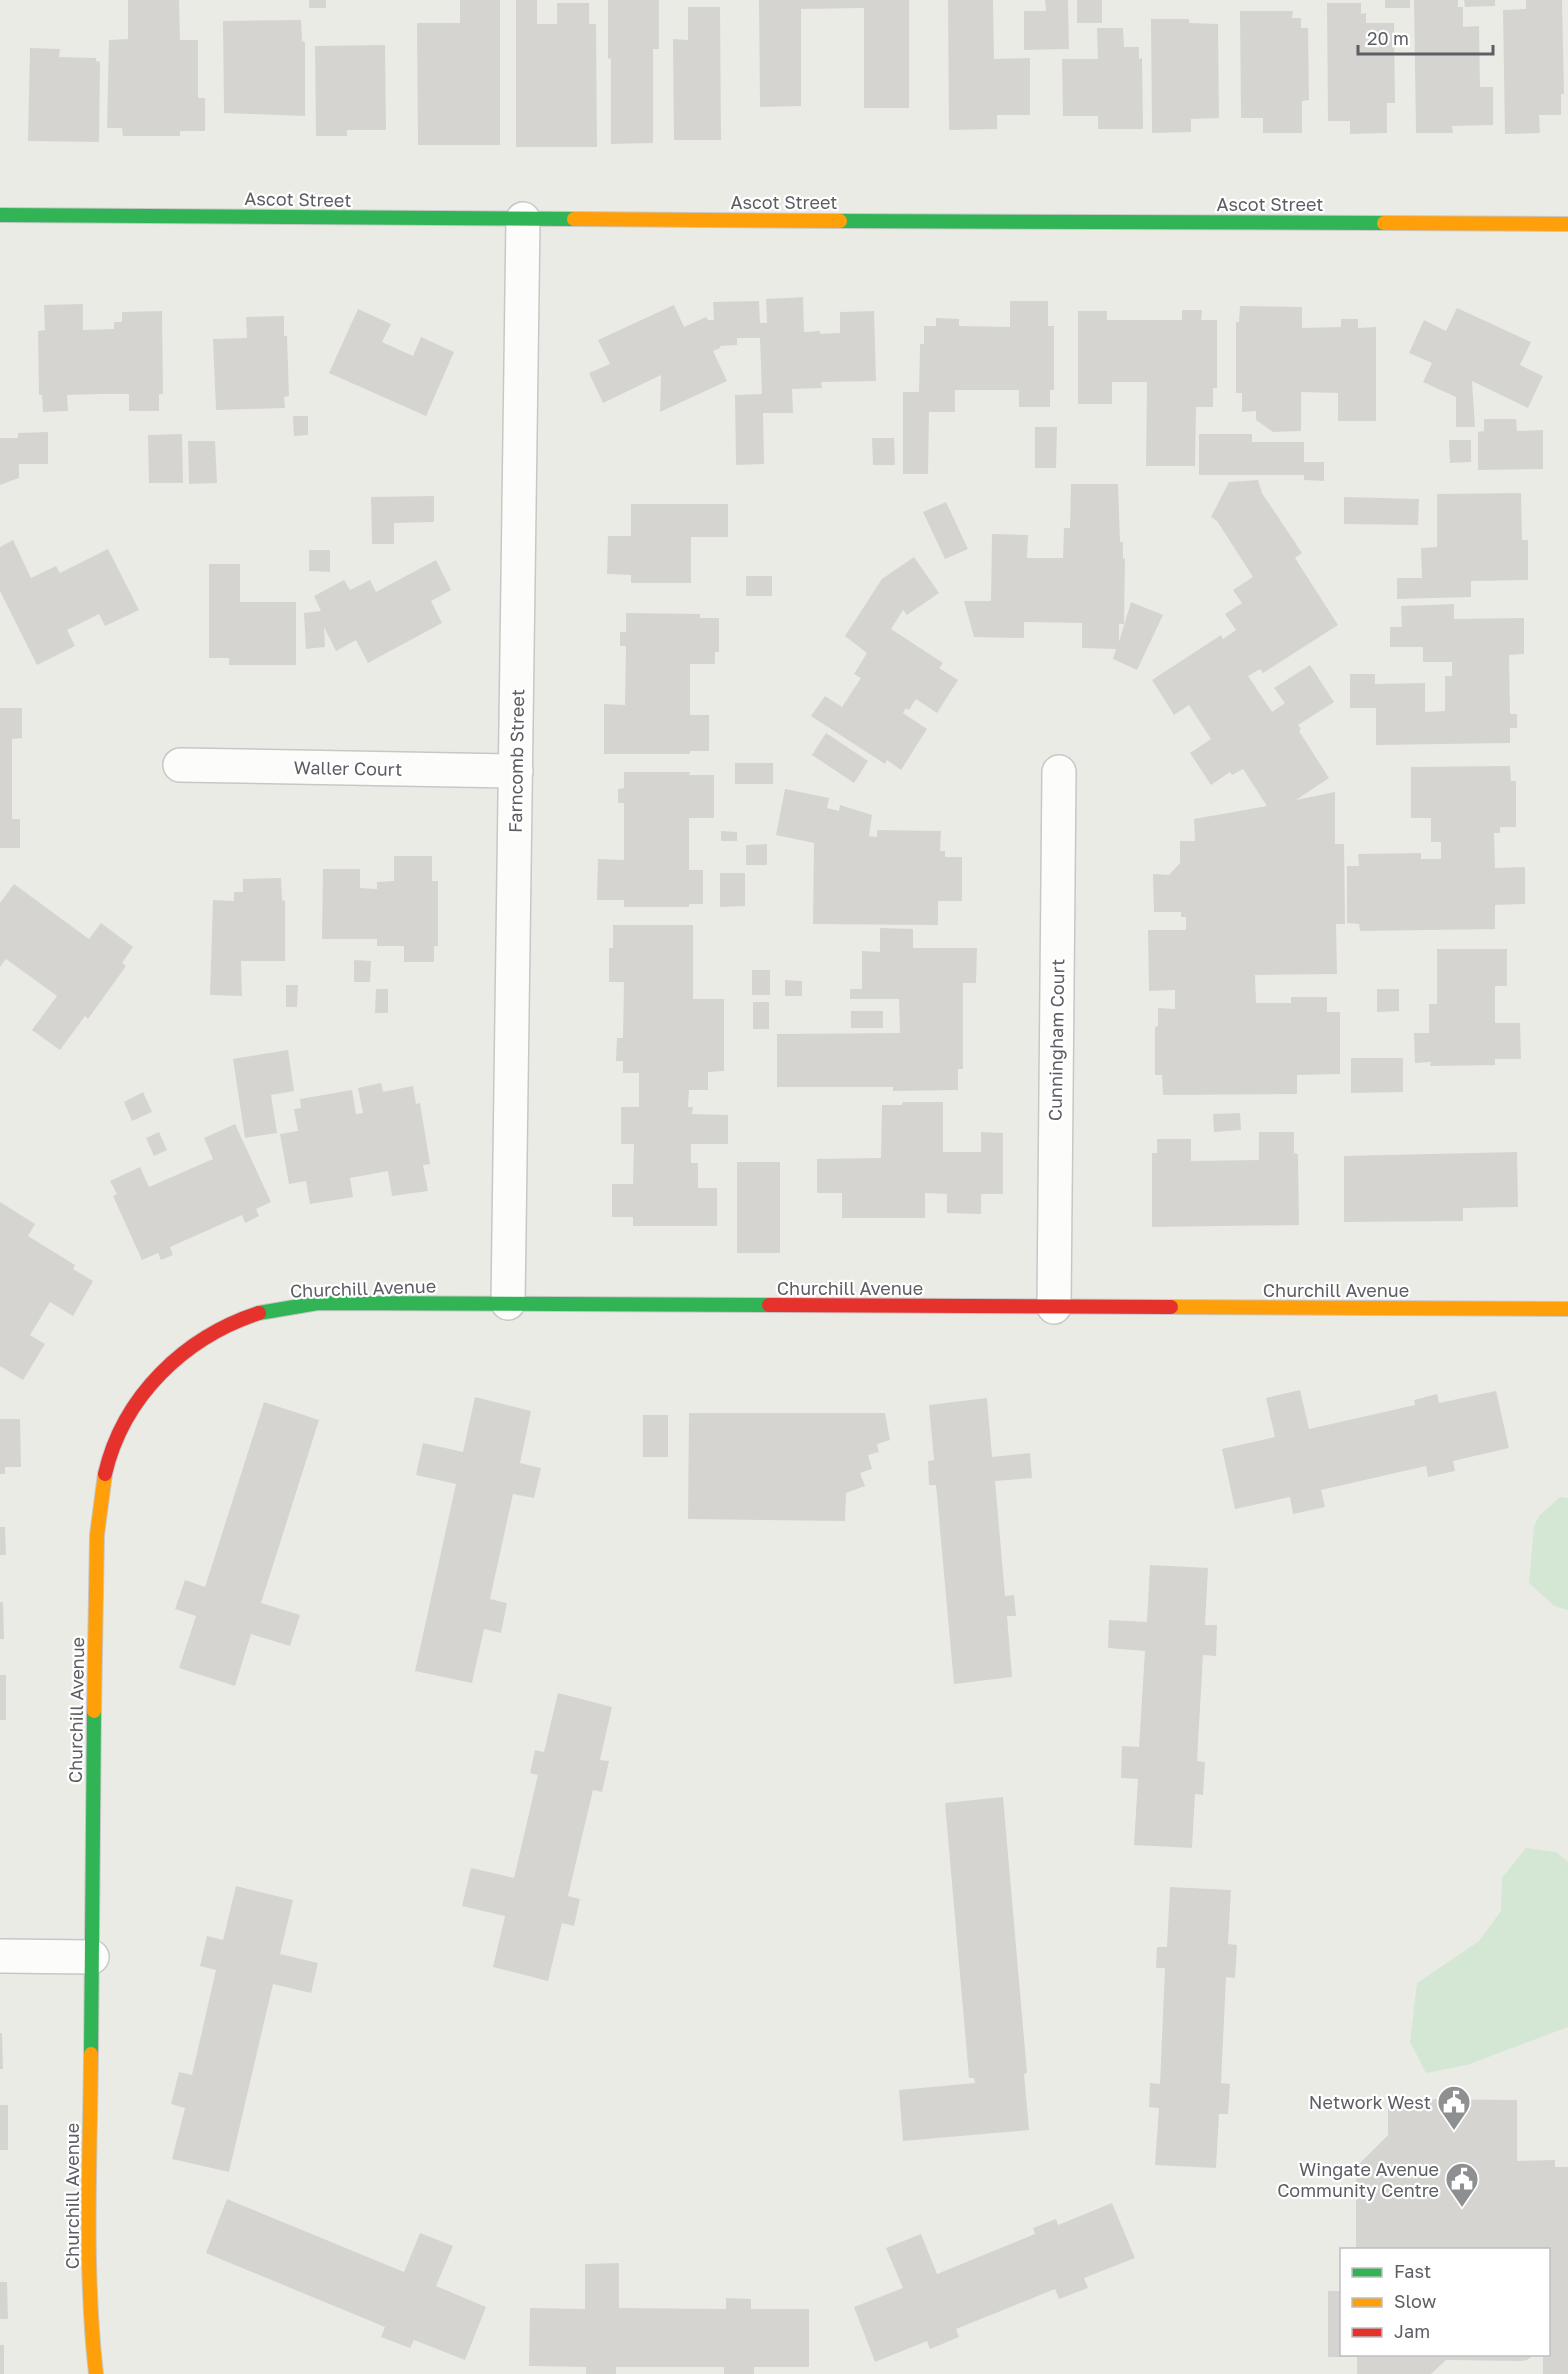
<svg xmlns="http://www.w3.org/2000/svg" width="1568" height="2374" font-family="'Golos Text',sans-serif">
	<rect width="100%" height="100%" fill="#ebebe6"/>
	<g fill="#d4e7d4">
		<path d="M1560,1497L1568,1498V1610L1554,1606L1529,1583L1534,1526L1539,1516Z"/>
		<path d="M1526,1848L1556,1852L1568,1862V2027L1467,2065L1426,2073L1410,2042L1417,1983L1479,1941L1501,1911L1502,1878Z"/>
	</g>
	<g fill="#d5d4d1">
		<path d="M128,0H179L180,40H198V98H205V131H180V136H123L122,128H107L109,40L128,39Z"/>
		<rect x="309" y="0" width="17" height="8"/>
		<path d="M460,0H500V145H418L417,23H460Z"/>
		<path d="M516,0H537V24H557V3H589V24H596L597,147H516Z"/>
		<path d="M608,0H659V49H653V143L611,144V58L608,59Z"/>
		<path d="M759,0H909V108H864V8L801,9V106L760,107Z"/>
		<path d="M948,0H993L994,59L1030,58V115H997V129L949,130Z"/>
		<path d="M1045,0H1068L1069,49L1024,50V11H1046Z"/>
		<rect x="1077" y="0" width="25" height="23"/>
		<rect x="1385" y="0" width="25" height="8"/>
		<path d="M1414,0H1458V7H1463V27L1479,26L1480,87H1493V125L1452,126L1453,133H1416Z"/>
		<path d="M1464,0H1495V6L1465,7Z"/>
		<path d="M1526,0H1562L1564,94H1561V115H1539L1540,133L1505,134L1503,10L1526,9Z"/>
		<path d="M1327,3H1361V14L1366,13V23H1394L1395,103H1387V133L1350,134V121H1328Z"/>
		<path d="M688,7H720L721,140H674L673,39L688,40Z"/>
		<path d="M1240,11H1293L1292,18H1301V28H1308L1309,100L1302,101V133H1263V118H1241Z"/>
		<path d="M1151,19H1189V23L1218,24L1219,118L1191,119V132L1152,133Z"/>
		<path d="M301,20L302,41L305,42V116L224,113L223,21Z"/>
		<path d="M1097,28H1123L1124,47H1139V59L1142,58L1143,129H1098V116H1063L1062,59H1098Z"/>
		<path d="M385,45L386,130H347V136H316L315,46Z"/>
		<path d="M30,48L60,49L59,57L96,58V61L100,62L99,142L28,141Z"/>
		<path d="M803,297L804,332L820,331V334L840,333V312L874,311L876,381L821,382L822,388L792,389L793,413H763L764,464L736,465L735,395L762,394L760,338H737V345L720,346V348L713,351L727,381L660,412L661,375L603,403L589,373L610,364L598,340L674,305L684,327L706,317L708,320H714L713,302L759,301L760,323H767L766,299Z"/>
		<path d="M1010,301H1048V326H1054V390H1050V407H1019V390H955V412H929L928,474H903V392H919L920,344H924V326H936V318L959,319V326L1010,327Z"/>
		<path d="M83,304V330L114,329V322H122V312L162,311L163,394H159V411H129V394H100L67,395L68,411L43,412L42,395H39L38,331L45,330L44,305Z"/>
		<path d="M1240,306L1302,307V328L1341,327V319H1358V328L1376,327V421H1338V393L1301,392V431L1273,432L1256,420V411L1242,412V393H1236V322H1239Z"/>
		<path d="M1457,308L1531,342L1520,365L1543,376L1528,408L1472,381L1475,427H1456V397L1423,382L1432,363L1409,353L1424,320L1446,331Z"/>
		<path d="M358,309L391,324L382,342L413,356L421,337L454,352L426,416L329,373Z"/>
		<path d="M1182,310H1202L1201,320H1217V388H1213V407H1196L1195,466H1146L1147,382H1112V404H1078V311H1107V320H1182Z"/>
		<path d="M284,316V336H287L289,396L284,397L285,408L216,410L213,339L247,338L246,317Z"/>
		<path d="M293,416H308V435L294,436Z"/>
		<path d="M1484,419H1516L1517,431L1543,430V469L1478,470V432L1484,431Z"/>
		<path d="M1035,427H1057L1056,468H1035Z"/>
		<path d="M48,432V464H19V478L0,485V438H18V433Z"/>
		<path d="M182,434L183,483H149L148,435Z"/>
		<path d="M1199,434H1252V442H1304V462H1324V481L1304,480V475H1199Z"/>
		<path d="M872,438H894L895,465H873Z"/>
		<path d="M1449,440H1471V462L1450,463Z"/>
		<path d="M188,441H215L217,483L189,484Z"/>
		<path d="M1258,480L1262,493L1302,553L1295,558L1338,625L1263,673L1260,669L1248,676L1272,712L1285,703L1274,688L1310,665L1334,702L1298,725L1301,729L1299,731L1329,778L1296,800L1335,792V844H1344L1345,924H1336L1337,974L1255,975L1256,1003H1291V997H1327V1012H1340V1074L1297,1075V1094L1163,1095L1162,1075H1155V1027L1158,1026V1008L1175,1009V990L1149,991L1148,930H1186V917H1181V912H1154L1153,874L1169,875L1180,863V841H1195L1194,819L1267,806L1243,769L1232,775L1230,772L1211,785L1190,753L1211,739L1189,705L1174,715L1152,680L1221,635L1223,639L1236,630L1225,614L1242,603L1233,590L1253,577L1217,521L1211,517L1229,482Z"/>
		<path d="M1071,484H1118L1120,542H1123V559L1125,558L1124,624H1119V642L1131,602L1163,615L1137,670L1113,659L1116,649L1082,648V623L1024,622V638L974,637L964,601H991L992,534L1028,535L1027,558H1063L1064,528H1070Z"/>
		<path d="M1521,493L1522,540H1528V580L1471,581V597L1397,599V578H1422L1421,548L1437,547V494Z"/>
		<path d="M434,496V522L394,523V544H372L371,497Z"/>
		<path d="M1344,497L1419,499L1418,525L1344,524Z"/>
		<path d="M946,502L968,549L945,559L923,512Z"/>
		<path d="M631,504H728V537H691V583H631V575L607,574L608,536H631Z"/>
		<path d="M13,540L31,578L56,566L60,573L108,549L139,610L105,626L99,614L67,630L75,646L37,665L0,591V547Z"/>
		<path d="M309,550H330V572L309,571Z"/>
		<path d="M914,557L939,593L907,615L903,610L891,629L943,663L939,668L958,680L937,713L916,699L909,710L906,708L903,713L927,729L901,770L887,760L885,764L811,716L825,696L842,707L861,678L854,674L867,653L845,636L882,579Z"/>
		<path d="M436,560L451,590L431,601L442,623L368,663L356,640L336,651L324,627L325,647L306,649L304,613L321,611L314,596L344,580L350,590L370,580L376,592Z"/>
		<path d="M209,564H240V602H296V665H229V658H209Z"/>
		<rect x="746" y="576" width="26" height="20"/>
		<path d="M1454,604V619L1524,618V654L1509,655L1510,714H1517V728H1510V743L1376,745V708H1350V674H1375V684L1425,683V712L1445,711V676H1452V662H1423V647H1390V627H1402L1401,606Z"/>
		<path d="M626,613L700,614V618H719V652H715V664H690V715H709V751H690V754H604V704L625,705L626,646H620V632H626Z"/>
		<path d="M0,708H22V738L12,739V819H20V848H0Z"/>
		<path d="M826,733L868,761L854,783L812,755Z"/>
		<rect x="735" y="763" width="38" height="21"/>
		<path d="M1510,766L1511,781H1516V827H1500V833H1494L1495,868L1525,867V904L1495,905V929L1360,931L1359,924L1347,923V866H1359L1358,854L1421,853V859H1441V842H1431V818H1411V767Z"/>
		<path d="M624,772H690L689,775H714V818H689V870H703V904H689V907H624V900H597L598,859L624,860V803H618V789L624,788Z"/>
		<path d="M785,789L829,798L827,808L839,811L840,805L872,815L869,836L877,837V830L941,831L940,851H945V857H962V901H938V925L813,924L814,843L776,835Z"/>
		<path d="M721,831L737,832V841H721Z"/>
		<path d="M767,844V865H746V845Z"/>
		<path d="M394,856H432V881H438V946H434V962H404V946H377V939H322L323,869H360V888L377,889V882L394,881Z"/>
		<path d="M720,873H745V906L720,907Z"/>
		<path d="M281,878L282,900L285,901V961H241L242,996L210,995L213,900L234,901V892H243V879Z"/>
		<path d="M14,884L89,939L101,923L133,947L122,963L126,966L88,1019L85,1016L60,1050L32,1030L57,996L6,959L0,967V903Z"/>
		<path d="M613,925H693V999H724V1071L708,1072V1090H689L688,1107H693L692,1114L728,1115V1144H691V1163H698V1188H717V1226H633V1217H612V1184H633L634,1144H621V1107H639V1073H623V1061H616L617,1038H623L624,982H609V948H613Z"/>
		<path d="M880,928L913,929V948H977L976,983H963V1069H958V1090L893,1091V1087H777V1034L900,1033L899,999H850V989H862V951L880,952Z"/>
		<path d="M1437,949H1507V986H1495V1023H1520L1521,1059H1495V1065L1430,1066L1431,1062L1415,1063L1414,1033H1429V1004H1437Z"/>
		<path d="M354,960L371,961L370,982H354Z"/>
		<rect x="752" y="970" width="18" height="25"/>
		<path d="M785,980L802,981V996H785Z"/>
		<path d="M286,985H298L297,1007H286Z"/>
		<path d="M376,989H388V1013H375Z"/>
		<path d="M1377,989H1399V1011L1377,1012Z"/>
		<rect x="753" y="1002" width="16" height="27"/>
		<rect x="851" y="1011" width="32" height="17"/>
		<path d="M288,1050L294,1091L271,1095L277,1133L245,1138L233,1059Z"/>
		<path d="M1351,1058H1403V1092L1351,1093Z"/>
		<path d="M381,1083L383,1092L413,1086L416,1104L420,1103L430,1164L423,1165L428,1191L392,1196L388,1171L350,1178L353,1197L310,1204L306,1181L289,1184L280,1134L298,1131L294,1109L301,1108L300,1099L352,1090L356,1114L363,1113L358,1088Z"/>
		<path d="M143,1092L152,1112L132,1121L124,1102Z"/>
		<path d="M903,1102H943V1152H981V1132L1003,1133V1194H981V1214L947,1213V1194L925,1193V1218H842V1193H817V1159L881,1158L882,1105H902Z"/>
		<path d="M1240,1113L1241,1130L1214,1132L1213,1114Z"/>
		<path d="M235,1124L271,1202L256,1209L259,1216L245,1223L242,1215L170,1247L173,1255L161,1260L158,1253L142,1260L113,1196L117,1194L110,1181L140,1167L149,1187L213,1159L204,1138Z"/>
		<path d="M159,1132L167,1150L154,1156L146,1138Z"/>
		<path d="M1259,1132H1294V1153L1298,1154L1299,1225L1152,1227V1153H1157V1139H1191V1161L1259,1160Z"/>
		<path d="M1517,1152L1518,1207L1463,1208V1221L1344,1222V1156Z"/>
		<rect x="737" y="1162" width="43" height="91"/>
		<path d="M0,1202L35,1224L28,1236L75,1265L73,1269L93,1281L73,1316L50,1302L30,1335L45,1344L23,1380L0,1366Z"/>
		<path d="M1300,1390L1309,1429L1415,1405L1414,1400L1437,1394L1439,1403L1496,1391L1509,1448L1453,1461L1455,1471L1428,1477L1426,1466L1321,1490L1325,1507L1293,1514L1290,1497L1235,1509L1222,1449L1275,1437L1266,1398Z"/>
		<path d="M475,1397L531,1411L520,1463L541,1468L534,1498L513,1494L490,1599L507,1603L501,1633L484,1629L472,1683L415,1671L456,1484L416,1475L423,1443L463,1452Z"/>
		<path d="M987,1398L992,1457L1030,1453L1032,1478L995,1481L1005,1596L1014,1595L1016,1616H1007L1012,1677L954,1684L936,1485H929L928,1461L934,1460L929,1405Z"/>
		<path d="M264,1402L319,1420L261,1603L300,1615L290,1646L251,1634L235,1686L179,1668L196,1616L175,1609L185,1580L205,1587Z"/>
		<path d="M689,1413H885L890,1440L877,1444L879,1452L868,1455L872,1469L860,1473L865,1486L846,1493L845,1521L688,1519Z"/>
		<rect x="643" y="1415" width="25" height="42"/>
		<path d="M0,1419H20L21,1467H5V1474H0Z"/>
		<path d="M0,1527H5L6,1555H0Z"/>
		<path d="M1150,1565L1208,1568L1205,1625H1217L1216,1656L1203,1655L1197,1761L1205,1762L1203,1795L1195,1794L1192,1848L1134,1845L1138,1779L1121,1778L1122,1746L1139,1747L1145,1651L1108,1648L1109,1620L1147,1622Z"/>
		<path d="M0,1602H3L4,1639H0Z"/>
		<rect x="0" y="1675" width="6" height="45"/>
		<path d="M558,1693L612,1707L600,1760L609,1761L602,1792L593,1790L568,1896L580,1899L574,1926L562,1923L548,1981L493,1967L505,1916L462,1906L471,1868L514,1878L538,1775L530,1773L535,1750L544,1752Z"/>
		<path d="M1003,1797L1027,2073L1024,2074L1029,2130L903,2141L899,2090L975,2083L974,2078H969L945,1803Z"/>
		<path d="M236,1886L293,1900L280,1954L318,1963L311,1993L273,1984L229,2172L172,2159L185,2108L171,2104L179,2072L192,2075L216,1970L200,1966L207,1936L223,1940Z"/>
		<path d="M1170,1887L1231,1890L1228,1944L1237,1945L1235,1978L1226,1977L1221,2083L1230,2084L1228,2114H1219L1216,2168L1155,2165L1159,2108L1149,2107L1150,2083L1160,2084L1165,1968H1156L1157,1947H1167Z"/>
		<path d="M0,2033H2L3,2069H0Z"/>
		<path d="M1396,2099L1517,2100V2161L1555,2160V2167H1568V2374H1543V2355L1548,2354V2250H1356V2167L1388,2135V2108Z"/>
		<rect x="0" y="2105" width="8" height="45"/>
		<path d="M227,2199L404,2272L420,2233L453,2246L436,2286L486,2307L465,2360L414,2340L410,2348L381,2337L385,2327L206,2253Z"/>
		<path d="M1112,2203L1135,2258L1084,2278L1088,2288L1059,2299L1055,2289L956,2329L959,2337L930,2349L927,2341L875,2362L854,2307L903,2288L886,2248L921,2234L937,2274L1035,2234L1033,2228L1056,2219L1058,2225Z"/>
		<path d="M619,2263V2308L726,2309V2298L751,2299V2309H809V2367H754V2374H724V2367H616V2374H586V2367L529,2366L530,2308L585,2309V2264Z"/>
		<path d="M0,2282H7L8,2319H0Z"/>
		<path d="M1328,2291H1341V2355H1534L1527,2360L1521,2361L1446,2360L1431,2374H1357V2357H1328Z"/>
		<rect x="0" y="2345" width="4" height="29"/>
	</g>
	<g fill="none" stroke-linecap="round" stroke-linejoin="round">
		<defs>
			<g id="street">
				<path d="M180,765L516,771"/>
				<path d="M508,1303L523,219"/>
				<path d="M1054,1307L1059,772"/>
				<path d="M0,1956L92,1957"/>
			</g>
			<g id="fast">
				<path d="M0,215L574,219"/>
				<path d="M840,221L1384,223"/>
				<path d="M259,1313L318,1303L769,1305"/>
				<path d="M91,2054L94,1711"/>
			</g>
			<g id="slow">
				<path d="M574,219L840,221"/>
				<path d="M1384,223L1568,224"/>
				<path d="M1171,1307L1568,1309"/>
				<path d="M94,1711L97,1535L105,1474"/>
				<path d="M91,2054C90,2160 84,2268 96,2374"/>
			</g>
			<g id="jam">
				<path d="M769,1305L1171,1307"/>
				<path d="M105,1474C123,1396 185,1337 259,1313"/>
			</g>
		</defs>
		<use href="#street" stroke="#c7c7c7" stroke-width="36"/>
		<use href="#fast" stroke="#c8c8c8" stroke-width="16"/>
		<use href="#slow" stroke="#c8c8c8" stroke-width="16"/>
		<use href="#jam" stroke="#c8c8c8" stroke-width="16"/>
		<use href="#street" stroke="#fcfcfb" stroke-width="33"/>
		<use href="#fast" stroke="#30b455" stroke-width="14"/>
		<use href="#slow" stroke="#ff9f0a" stroke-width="14"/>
		<use href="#jam" stroke="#e5322d" stroke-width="14"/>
	</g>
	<defs>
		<symbol id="civic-pin" viewBox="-11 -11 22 30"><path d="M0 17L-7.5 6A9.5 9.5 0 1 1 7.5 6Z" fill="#8e8f91" stroke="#fff"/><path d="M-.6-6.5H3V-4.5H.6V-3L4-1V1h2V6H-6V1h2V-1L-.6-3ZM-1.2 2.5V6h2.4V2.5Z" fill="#fff"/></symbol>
	</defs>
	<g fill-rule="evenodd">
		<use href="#civic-pin" x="1435" y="2083" width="38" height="52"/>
		<use href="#civic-pin" x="1443" y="2160" width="38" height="52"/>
	</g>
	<g text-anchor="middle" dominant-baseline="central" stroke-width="4.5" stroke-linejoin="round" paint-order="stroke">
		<g font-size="18" fill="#5c5e63" stroke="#fff">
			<text transform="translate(298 199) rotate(1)">Ascot Street</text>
			<text x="784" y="202">Ascot Street</text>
			<text x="1270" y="204">Ascot Street</text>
			<text transform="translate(516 761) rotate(-89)">Farncomb Street</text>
			<text transform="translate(348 768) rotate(1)">Waller Court</text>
			<text transform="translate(1056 1040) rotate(-89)">Cunningham Court</text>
			<text transform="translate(363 1288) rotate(-2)">Churchill Avenue</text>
			<text x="850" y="1288">Churchill Avenue</text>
			<text x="1336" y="1290">Churchill Avenue</text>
			<text transform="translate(76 1710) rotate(-89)">Churchill Avenue</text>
			<text transform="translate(72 2196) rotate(-90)">Churchill Avenue</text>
		</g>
		<g font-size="18" fill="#5c5e63" stroke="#fff" text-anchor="end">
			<text x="1431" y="2102">Network West</text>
			<text x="1439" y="2169">Wingate Avenue<tspan x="1439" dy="21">Community Centre</tspan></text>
		</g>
	</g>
	<rect x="1340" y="2248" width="210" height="108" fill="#ffffff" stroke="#bebfc1" stroke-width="1.5"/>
	<rect x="1352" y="2268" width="30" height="9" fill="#30b455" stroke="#bebfc1" stroke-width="1.5"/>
	<text x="1394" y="2278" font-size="18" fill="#5c5e63">Fast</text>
	<rect x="1352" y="2298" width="30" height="9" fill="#ff9f0a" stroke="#bebfc1" stroke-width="1.5"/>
	<text x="1394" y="2308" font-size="18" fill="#5c5e63">Slow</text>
	<rect x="1352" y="2328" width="30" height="9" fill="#e5322d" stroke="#bebfc1" stroke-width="1.5"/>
	<text x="1394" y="2338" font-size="18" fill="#5c5e63">Jam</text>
	<path d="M1358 45v9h135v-9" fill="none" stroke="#5c5e63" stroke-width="3"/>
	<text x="1367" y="45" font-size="18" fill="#5c5e63" stroke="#ffffff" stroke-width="4.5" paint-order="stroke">20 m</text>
</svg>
